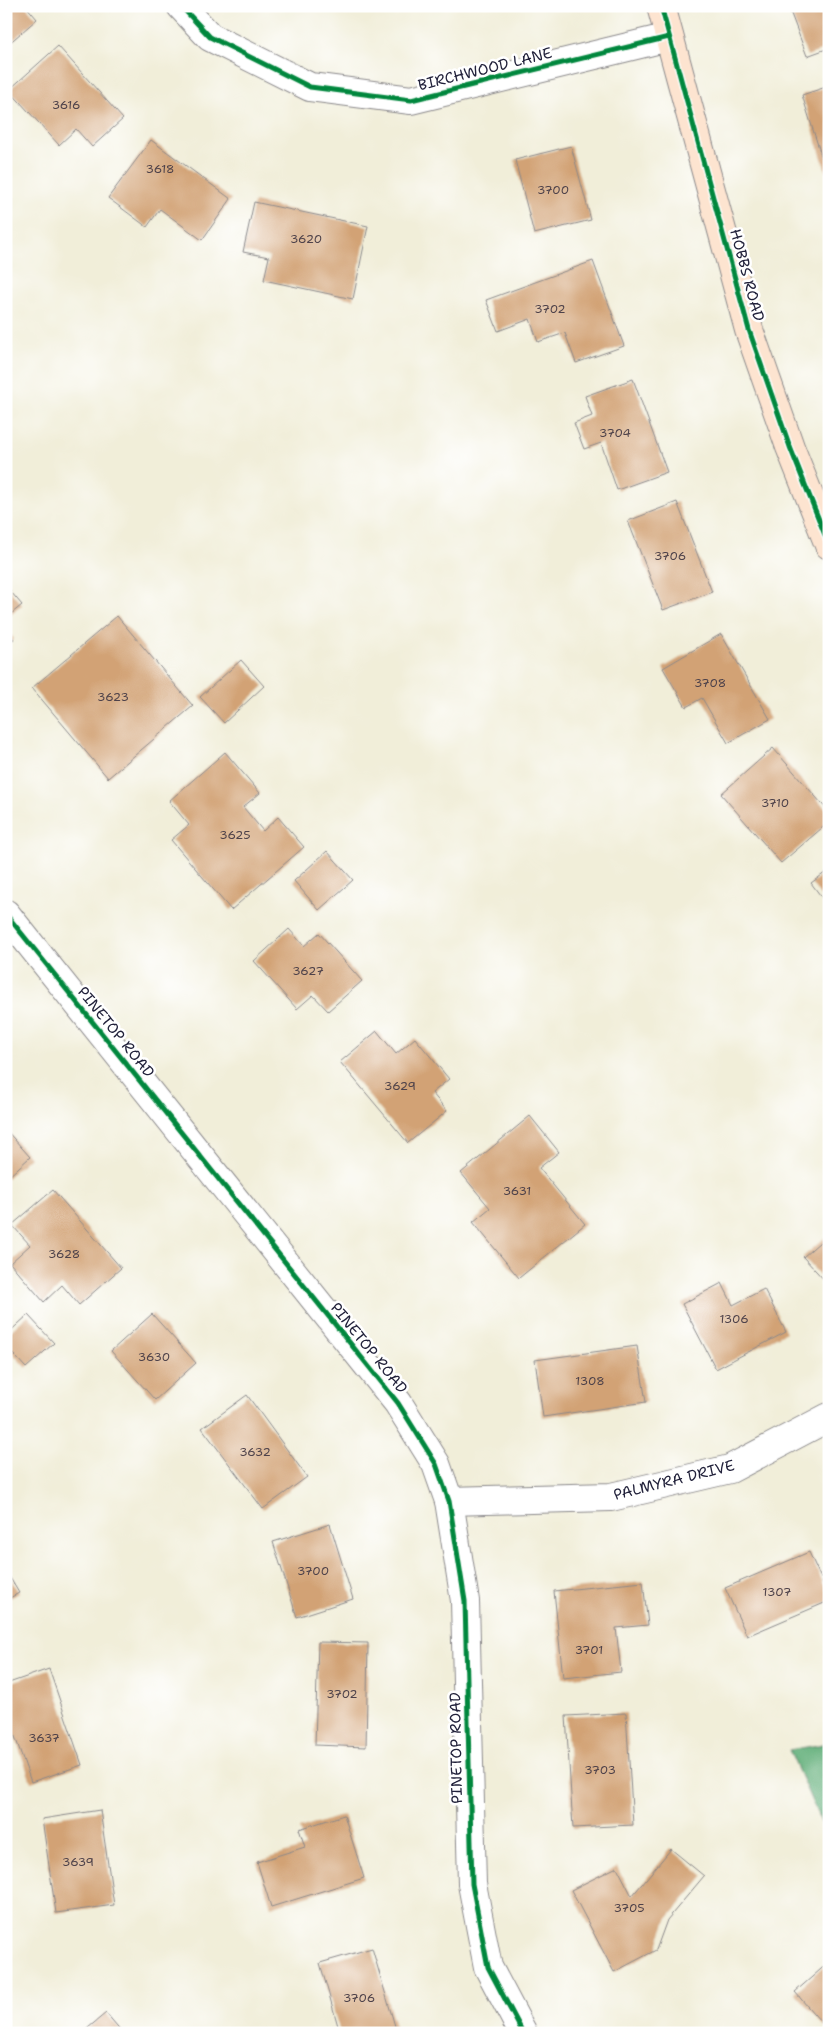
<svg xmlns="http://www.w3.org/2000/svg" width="835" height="2039" font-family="'Shantell Sans',sans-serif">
	<rect width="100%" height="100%" fill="#fff"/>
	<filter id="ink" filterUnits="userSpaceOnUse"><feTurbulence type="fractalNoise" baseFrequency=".02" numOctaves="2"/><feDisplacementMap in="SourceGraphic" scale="10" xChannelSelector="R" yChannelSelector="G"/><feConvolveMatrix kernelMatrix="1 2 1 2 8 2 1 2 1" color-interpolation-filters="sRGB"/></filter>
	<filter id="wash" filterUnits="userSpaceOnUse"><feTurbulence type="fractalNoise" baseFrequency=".0096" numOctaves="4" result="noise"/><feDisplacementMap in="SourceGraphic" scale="20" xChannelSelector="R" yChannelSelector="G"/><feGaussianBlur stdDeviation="1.12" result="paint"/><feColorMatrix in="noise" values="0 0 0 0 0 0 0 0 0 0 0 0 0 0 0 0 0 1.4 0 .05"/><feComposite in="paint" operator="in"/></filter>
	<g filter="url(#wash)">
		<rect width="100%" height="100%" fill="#f1eed9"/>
		<path fill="#61ae78" stroke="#42685a" d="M829,1743V1840L789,1750Z"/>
		<g id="blocks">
			<g fill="#d2a275">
				<path d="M6,6H26L37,19L6,46Z"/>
				<path d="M788,6H829V48L807,56Z"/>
				<path d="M58,46L123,119L92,147L76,129L59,145L9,90Z"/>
				<path d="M829,86V177H828L802,95Z"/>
				<path d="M151,140L231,199L202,240L160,209L147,227L108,198Z"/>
				<path d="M571,146L591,220L534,234L515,160Z"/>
				<path d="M254,202L368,226L353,299L264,280L269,257L243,252Z"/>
				<path d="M593,261L624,346L576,363L565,333L538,342L530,319L498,331L486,300Z"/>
				<path d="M633,379L667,472L617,490L601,443L584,449L574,423L592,416L585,396Z"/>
				<path d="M677,502L712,592L663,610L628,521Z"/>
				<path d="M6,586L22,605L6,618Z"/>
				<path d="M117,616L193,706L108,778L32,688Z"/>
				<path d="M6,630L14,639L6,646Z"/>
				<path d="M721,634L770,719L728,743L702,698L686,707L663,668Z"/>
				<path d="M241,660L264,686L224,723L200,697Z"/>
				<path d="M773,748L829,812V822L781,863L721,794Z"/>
				<path d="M225,752L260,793L243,807L263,831L278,817L304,847L231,910L171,840L189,825L169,801Z"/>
				<path d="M327,851L353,880L319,910L294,881Z"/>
				<path d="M829,870V907L811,883Z"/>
				<path d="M289,929L304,946L319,933L362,981L328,1011L313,995L297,1009L254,961Z"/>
				<path d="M377,1031L396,1054L415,1038L449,1079L432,1093L447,1111L408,1143L340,1062Z"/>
				<path d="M530,1116L559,1152L539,1168L585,1224L519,1278L473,1222L490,1208L461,1173Z"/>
				<path d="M6,1130L30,1157L6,1179Z"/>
				<path d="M53,1190L121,1268L79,1305L62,1285L44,1302L10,1263L30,1245L12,1225Z"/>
				<path d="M829,1234V1285L803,1257Z"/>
				<path d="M722,1283L733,1305L764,1289L786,1332L716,1369L682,1304Z"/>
				<path d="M152,1314L196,1363L155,1400L111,1351Z"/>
				<path d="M28,1315L54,1343L26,1368L6,1346V1335Z"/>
				<path d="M637,1346L646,1402L543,1417L535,1360Z"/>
				<path d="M247,1395L307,1477L263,1509L202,1428Z"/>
				<path d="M330,1524L353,1599L297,1617L273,1542Z"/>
				<path d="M809,1552L829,1596V1601L747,1636L725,1588Z"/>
				<path d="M6,1571L19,1593L6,1600Z"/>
				<path d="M643,1582L648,1625L616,1628L621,1672L563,1678L554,1591Z"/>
				<path d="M318,1642L368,1643L366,1747L315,1745Z"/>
				<path d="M49,1669L82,1765L31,1782L6,1711V1684Z"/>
				<path d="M626,1713L633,1825L573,1828L566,1716Z"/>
				<path d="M100,1810L114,1905L56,1913L42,1819Z"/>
				<path d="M344,1815L364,1878L271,1907L257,1862L305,1847L299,1829Z"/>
				<path d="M671,1849L704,1876L667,1920L656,1950L614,1972L571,1890L617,1867L632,1896Z"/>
				<path d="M372,1948L397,2033H340L320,1963Z"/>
				<path d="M829,1962V2027L827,2029L795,1992Z"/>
				<path d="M106,2013L123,2033H82Z"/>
			</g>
		</g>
	</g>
	<g filter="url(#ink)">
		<use href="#blocks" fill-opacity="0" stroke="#8a888a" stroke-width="1"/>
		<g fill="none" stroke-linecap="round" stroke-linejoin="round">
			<defs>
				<g id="street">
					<path d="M181,6L210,37L310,87L411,100L669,37"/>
					<path d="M6,914L398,1403L436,1464L449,1501L465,1601L472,1884L488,1967L523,2033"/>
					<path d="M449,1501L611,1497L730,1469L829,1417"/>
				</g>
				<path id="secondary" d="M661,6L749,330L790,447L829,545"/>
			</defs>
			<use href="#street" stroke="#8a888a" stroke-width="30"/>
			<use href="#secondary" stroke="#8a888a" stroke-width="30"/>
			<use href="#street" stroke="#fff" stroke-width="28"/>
			<use href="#secondary" stroke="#fde4d0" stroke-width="28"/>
			<defs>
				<g id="cycleway">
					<path d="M181,6L210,37L310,87L411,100L669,37"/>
					<path d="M661,6L749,330L790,447L829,545"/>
					<path d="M6,914L398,1403L436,1464L449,1501L465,1601L472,1884L488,1967L523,2033"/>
				</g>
			</defs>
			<use href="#cycleway" stroke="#fff" stroke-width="8"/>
			<use href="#cycleway" stroke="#00873e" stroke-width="5"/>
		</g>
	</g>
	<g text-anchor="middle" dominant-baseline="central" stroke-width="5" stroke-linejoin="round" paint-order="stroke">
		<g font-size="12" fill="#4e424a">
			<text x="66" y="105">3616</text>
			<text x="160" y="169">3618</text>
			<text x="553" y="190">3700</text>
			<text x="306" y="239">3620</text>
			<text x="550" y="309">3702</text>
			<text x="615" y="433">3704</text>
			<text x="670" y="556">3706</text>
			<text x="710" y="683">3708</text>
			<text x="113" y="697">3623</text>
			<text x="775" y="803">3710</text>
			<text x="235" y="835">3625</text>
			<text x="308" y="971">3627</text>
			<text x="400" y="1086">3629</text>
			<text x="517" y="1191">3631</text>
			<text x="64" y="1254">3628</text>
			<text x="734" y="1319">1306</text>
			<text x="154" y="1357">3630</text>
			<text x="590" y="1381">1308</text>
			<text x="255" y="1452">3632</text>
			<text x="313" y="1571">3700</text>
			<text x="777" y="1592">1307</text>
			<text x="589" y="1650">3701</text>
			<text x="342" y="1694">3702</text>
			<text x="44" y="1738">3637</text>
			<text x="600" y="1770">3703</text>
			<text x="78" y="1862">3639</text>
			<text x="629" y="1908">3705</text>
			<text x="359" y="1998">3706</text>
		</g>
		<g font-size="15" fill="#22223b" stroke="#fff">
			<text transform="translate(485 69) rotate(-14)">BIRCHWOOD LANE</text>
			<text transform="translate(747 275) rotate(75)">HOBBS ROAD</text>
			<text transform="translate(116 1032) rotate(51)">PINETOP ROAD</text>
			<text transform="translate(369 1348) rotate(51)">PINETOP ROAD</text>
			<text transform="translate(674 1480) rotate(-14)">PALMYRA DRIVE</text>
			<text transform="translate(456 1748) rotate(-91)">PINETOP ROAD</text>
		</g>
	</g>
	<rect width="835" height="2039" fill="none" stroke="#fff" stroke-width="25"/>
</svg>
